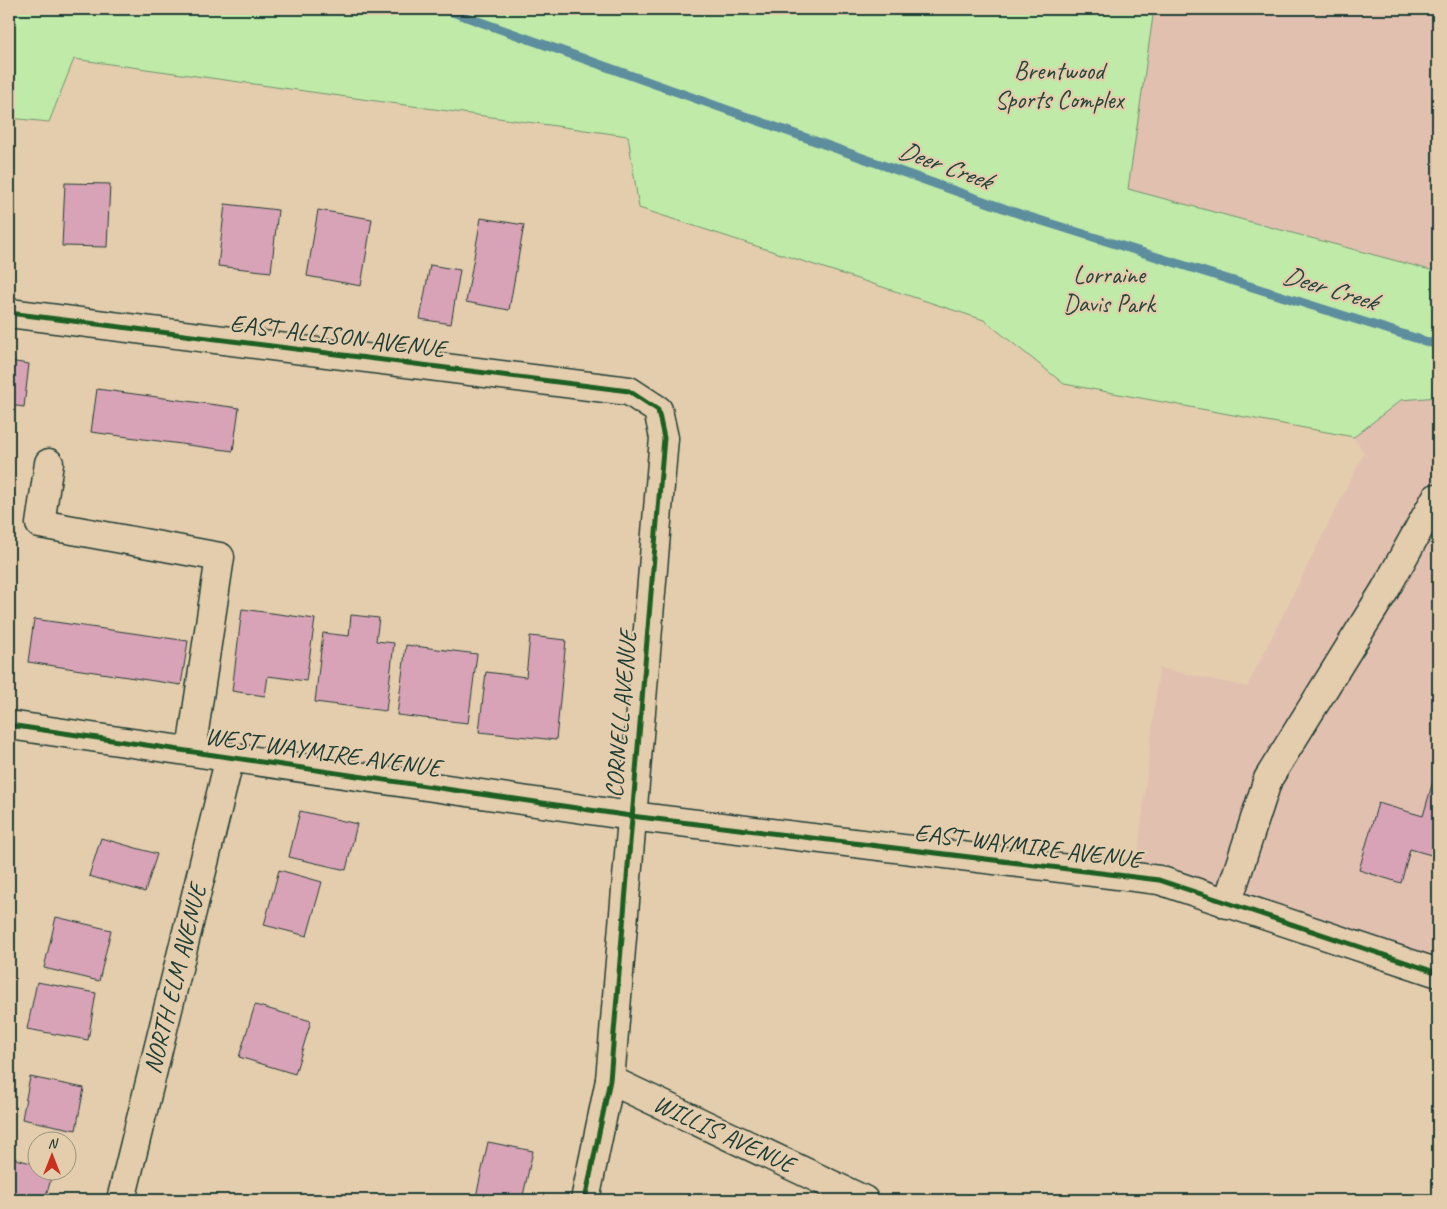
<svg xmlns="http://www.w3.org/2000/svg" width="1447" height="1209" font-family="Caveat,sans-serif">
	<rect width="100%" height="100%" fill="#e4cdad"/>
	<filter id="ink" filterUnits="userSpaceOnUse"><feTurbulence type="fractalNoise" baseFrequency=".02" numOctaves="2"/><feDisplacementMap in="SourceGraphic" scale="10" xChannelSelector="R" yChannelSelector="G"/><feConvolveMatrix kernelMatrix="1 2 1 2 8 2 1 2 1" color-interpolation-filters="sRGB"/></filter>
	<g filter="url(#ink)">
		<g fill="#e1c0b0">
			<path d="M1153,9H1438V272L1128,189Z"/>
			<path d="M1438,397V957L1137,863L1159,668L1247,687L1364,453L1354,437L1401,400Z"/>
		</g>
		<path fill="#bfeaa7" stroke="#6f946e" d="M9,9H1148V13L1153,16L1128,189L1438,272V397L1401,400L1354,437L1064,384L984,320L639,208L628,136L74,59L49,122L9,118Z"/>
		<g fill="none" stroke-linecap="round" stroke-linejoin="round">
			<path stroke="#5c8e9e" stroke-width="9" d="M444,9L1020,214L1431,343H1438"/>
		</g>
		<g fill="#d9a3b7" stroke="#1f3d34">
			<path d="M65,183L110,184L107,247L62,246Z"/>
			<path d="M225,204L278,210L271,272L218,266Z"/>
			<path d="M318,210L372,219L361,286L307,276Z"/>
			<path d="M481,218L524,225L509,310L466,302Z"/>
			<path d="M430,265L460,270L451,324L420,319Z"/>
			<path d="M9,361L29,364L24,407L9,405Z"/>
			<path d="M97,389L239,408L233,451L91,432Z"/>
			<path d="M242,609L315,619L306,681L268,676L265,696L232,691Z"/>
			<path d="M351,615L379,618L376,641L394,643L386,711L315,702L323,633L349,636Z"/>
			<path d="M34,619L188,641L181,685L28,662Z"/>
			<path d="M530,636L566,640L556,740L479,732L486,672L526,677Z"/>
			<path d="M406,645L477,654L468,723L397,715Z"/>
			<path d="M1438,764V857L1410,849L1401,883L1359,870L1378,803L1423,816Z"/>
			<path d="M300,811L357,824L346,870L289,857Z"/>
			<path d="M101,838L157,854L145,892L89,876Z"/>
			<path d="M279,870L322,882L307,936L264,925Z"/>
			<path d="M56,917L111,930L99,981L44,968Z"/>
			<path d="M37,982L96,993L88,1040L27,1029Z"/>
			<path d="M255,1005L311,1021L295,1074L239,1057Z"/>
			<path d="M30,1077L84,1088L76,1130L22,1119Z"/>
			<path d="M488,1142L533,1151L522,1200H494L476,1197Z"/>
			<path d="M9,1157L38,1165V1172H53L45,1200H9Z"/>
		</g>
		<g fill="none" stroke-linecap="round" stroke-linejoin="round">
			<defs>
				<g id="minor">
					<path d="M9,313L629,391L658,410L664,438L610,1080L585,1200"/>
					<path d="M49,463L40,524L220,557L191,751"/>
					<path d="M9,725L631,816L1159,880L1438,973"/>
					<path d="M1227,904L1268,779L1385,590L1436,498L1438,499"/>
					<path d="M610,1080L864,1200"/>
					<path d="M121,1200L230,757"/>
				</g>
			</defs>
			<use href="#minor" stroke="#1f3d34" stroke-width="31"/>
			<use href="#minor" stroke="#e4cdad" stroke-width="28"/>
			<defs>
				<g id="cycleway">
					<path d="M9,313L629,391L658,410L664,438L610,1080L585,1200"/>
					<path d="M9,725L631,816L1159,880L1438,973"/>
				</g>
			</defs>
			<use href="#cycleway" stroke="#e4cdad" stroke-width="8"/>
			<use href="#cycleway" stroke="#1b5e20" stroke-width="5"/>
		</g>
	</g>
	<g text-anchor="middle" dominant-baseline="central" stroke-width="4.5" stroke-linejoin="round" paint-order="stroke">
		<g font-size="25" fill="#27463a" stroke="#e4cdad">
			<text x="1059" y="71">Brentwood<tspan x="1059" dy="29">Sports Complex</tspan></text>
			<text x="1109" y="275">Lorraine<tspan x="1109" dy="29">Davis Park</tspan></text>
		</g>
		<g font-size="25" fill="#1f3d34" stroke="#e4cdad">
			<text transform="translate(338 336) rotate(7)">EAST ALLISON AVENUE</text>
			<text transform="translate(621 714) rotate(-85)">CORNELL AVENUE</text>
			<text transform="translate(323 752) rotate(8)">WEST WAYMIRE AVENUE</text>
			<text transform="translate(1028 846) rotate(7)">EAST WAYMIRE AVENUE</text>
			<text transform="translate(175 979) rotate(-76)">NORTH ELM AVENUE</text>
			<text transform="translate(724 1134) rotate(25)">WILLIS AVENUE</text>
		</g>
		<g font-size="26" font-style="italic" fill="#24443d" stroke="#e4cdad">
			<text transform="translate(945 165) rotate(20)">Deer Creek</text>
			<text transform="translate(1330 288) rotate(17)">Deer Creek</text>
		</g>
	</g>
	<rect width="1447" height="1209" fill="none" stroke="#e4cdad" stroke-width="30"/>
	<rect x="15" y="15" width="1417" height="1179" fill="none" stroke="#1f3d34" stroke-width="2" filter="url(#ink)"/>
	<g transform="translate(52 1156)"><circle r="24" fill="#e4cdad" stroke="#95937d"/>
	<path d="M0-4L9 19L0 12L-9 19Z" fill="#c8321e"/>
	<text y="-8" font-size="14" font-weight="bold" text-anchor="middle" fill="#1f3d34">N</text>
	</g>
</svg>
